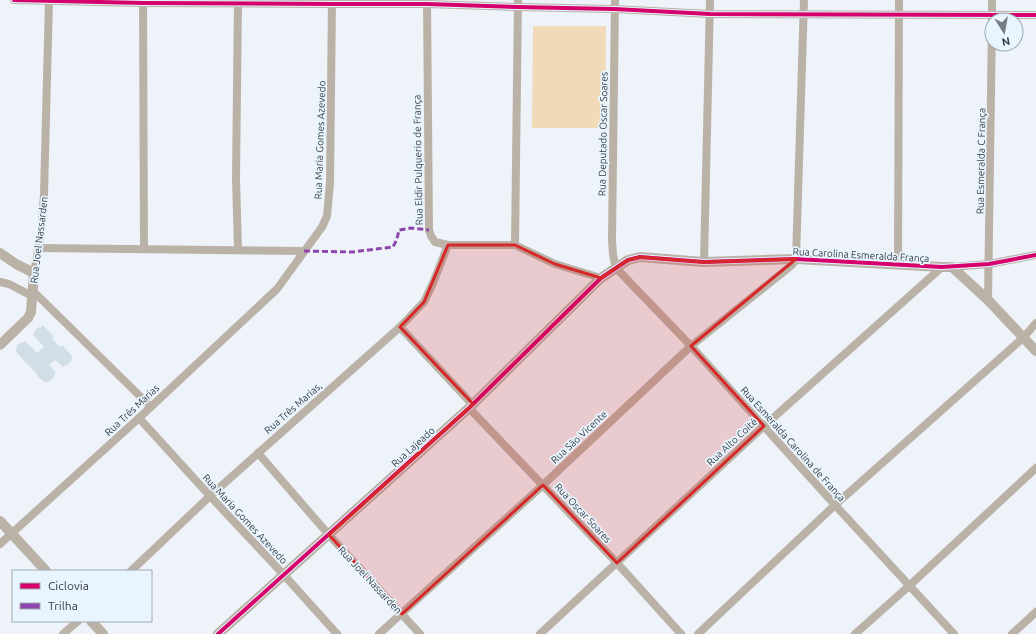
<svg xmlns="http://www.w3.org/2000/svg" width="1036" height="634" font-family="Ubuntu,sans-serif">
	<rect width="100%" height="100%" fill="#edf3f9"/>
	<path fill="#f1dab8" d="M533,26H606L605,128H532Z"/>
	<path fill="#d2dee7" d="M43,325L54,337L52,339L60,347L62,345L73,357L71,359L72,360L66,366L65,365L63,367L55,360L49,365L56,373L54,375L55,376L49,382V381L46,383L37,376L38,375L15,351L17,348L16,347L21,342L22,343L25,341L37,353L44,347L33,335L35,333L34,332L39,327L40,328Z"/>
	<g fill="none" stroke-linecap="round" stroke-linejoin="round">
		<g stroke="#bbb2a7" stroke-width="8">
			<path d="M14,0L143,3L332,4H427L517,7L614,9L710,14L1036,15"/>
			<path d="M143,0L144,249"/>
			<path d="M238,0L236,178L238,250"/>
			<path d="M427,0L429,230L431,236L435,242L448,245H515L555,264L601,278"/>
			<path d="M615,0L612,239L613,255L616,268L691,346L835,505L954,634"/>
			<path d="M992,19V0"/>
			<path d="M515,245L518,0"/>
			<path d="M39,248L304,251"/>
			<path d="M704,262L710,0"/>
			<path d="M898,264L899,0"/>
			<path d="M952,267L989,264L1036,255"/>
			<path d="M34,273L41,233L44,195L49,0"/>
			<path d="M0,282L9,284L32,296"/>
			<path d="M32,290L151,407"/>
			<path d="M988,300L992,23"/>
			<path d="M400,327L472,404"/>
			<path d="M469,408L617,563L681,634"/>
			<path d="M139,418L210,496L284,575L337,634"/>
			<path d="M258,453L329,535L420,634"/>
			<path d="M0,544L139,418L277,289L322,227L327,216L330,183L332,0"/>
			<path d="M131,571L210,496L400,327L424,302L433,283L448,245"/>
			<path d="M63,634L78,621"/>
			<path d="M379,634L543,485L691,346L792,265L796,259L804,0"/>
			<path d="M540,634L764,426L942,267"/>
			<path d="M698,634L835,505L1023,338L1036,323"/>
			<path d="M855,634L909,586L1036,468"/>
			<path d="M1012,634L1036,612"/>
		</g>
		<g stroke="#bbb2a7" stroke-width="10">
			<path d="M0,253L16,264L34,273L31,312L28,318L0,345"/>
			<path d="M0,521L46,571"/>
			<path d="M91,621L103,634"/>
			<path d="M218,634L469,408L601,278L628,260L640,257L704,262L796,259L942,267H952L988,300L1036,351"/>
		</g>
		<path stroke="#8e44ad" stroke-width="3" stroke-dasharray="6 3" stroke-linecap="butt" d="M304,251L352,252L393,247L397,239L399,230L411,228L429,230"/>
		<defs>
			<g id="cycleway">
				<path d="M14,0L143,3L332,4H427L517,7L614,9L710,14L1036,15"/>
				<path d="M218,634L469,408L601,278L628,260L640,257L704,262L796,259L942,267L989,264L1036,255"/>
			</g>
		</defs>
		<use href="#cycleway" stroke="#e8f4fe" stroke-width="6"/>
		<use href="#cycleway" stroke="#d6006c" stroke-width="4"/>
	</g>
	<path fill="#d62828" fill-opacity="0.2" stroke="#d62828" stroke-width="3" stroke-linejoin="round" d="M448,245H515L555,264L601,278L628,260L640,257L704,262L796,259L691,346L764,426L617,563L543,485L402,614L329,535L473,404L400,327L424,302Z"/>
	<g text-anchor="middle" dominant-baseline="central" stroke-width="3.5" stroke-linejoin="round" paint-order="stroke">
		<g font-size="10" fill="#363c41" stroke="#e8f4fe">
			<text transform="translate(603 134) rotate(-89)">Rua Deputado Oscar Soares</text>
			<text transform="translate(320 140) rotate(-88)">Rua Maria Gomes Azevedo</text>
			<text transform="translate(418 160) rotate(-91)">Rua Eldir Pulquerio de França</text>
			<text transform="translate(981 161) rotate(-89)">Rua Esmeralda C França</text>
			<text transform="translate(39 240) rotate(-83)">Rua Joel Nassarden</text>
			<text transform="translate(861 255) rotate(3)">Rua Carolina Esmeralda França</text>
			<text transform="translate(293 408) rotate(-41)">Rua Três Marias,</text>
			<text transform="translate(132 410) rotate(-43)">Rua Três Marias</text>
			<text transform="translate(579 437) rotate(-43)">Rua São Vicente</text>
			<text transform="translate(732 442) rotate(-43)">Rua Alto Coité</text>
			<text transform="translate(793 444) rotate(48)">Rua Esmeralda Carolina de França</text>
			<text transform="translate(413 447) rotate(-42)">Rua Lajeado</text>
			<text transform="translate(583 513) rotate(47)">Rua Oscar Soares</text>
			<text transform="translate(245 519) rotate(47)">Rua Maria Gomes Azevedo</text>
			<text transform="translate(370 580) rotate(47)">Rua Joel Nassarden</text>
		</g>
	</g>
	<rect x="12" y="570" width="140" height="52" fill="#e8f4fe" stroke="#a1aab2"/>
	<rect x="20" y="583" width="20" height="6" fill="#d6006c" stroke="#a1aab2"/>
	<text x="48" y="590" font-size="12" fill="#363c41">Ciclovia</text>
	<rect x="20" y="603" width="20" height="6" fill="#8e44ad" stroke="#a1aab2"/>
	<text x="48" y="610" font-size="12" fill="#363c41">Trilha</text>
	<g transform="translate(1004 32) rotate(169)"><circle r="19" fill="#e8f4fe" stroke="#a1aab2"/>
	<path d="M0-3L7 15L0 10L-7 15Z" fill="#767c81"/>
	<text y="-6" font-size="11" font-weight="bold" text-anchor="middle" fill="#363c41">N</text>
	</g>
</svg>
